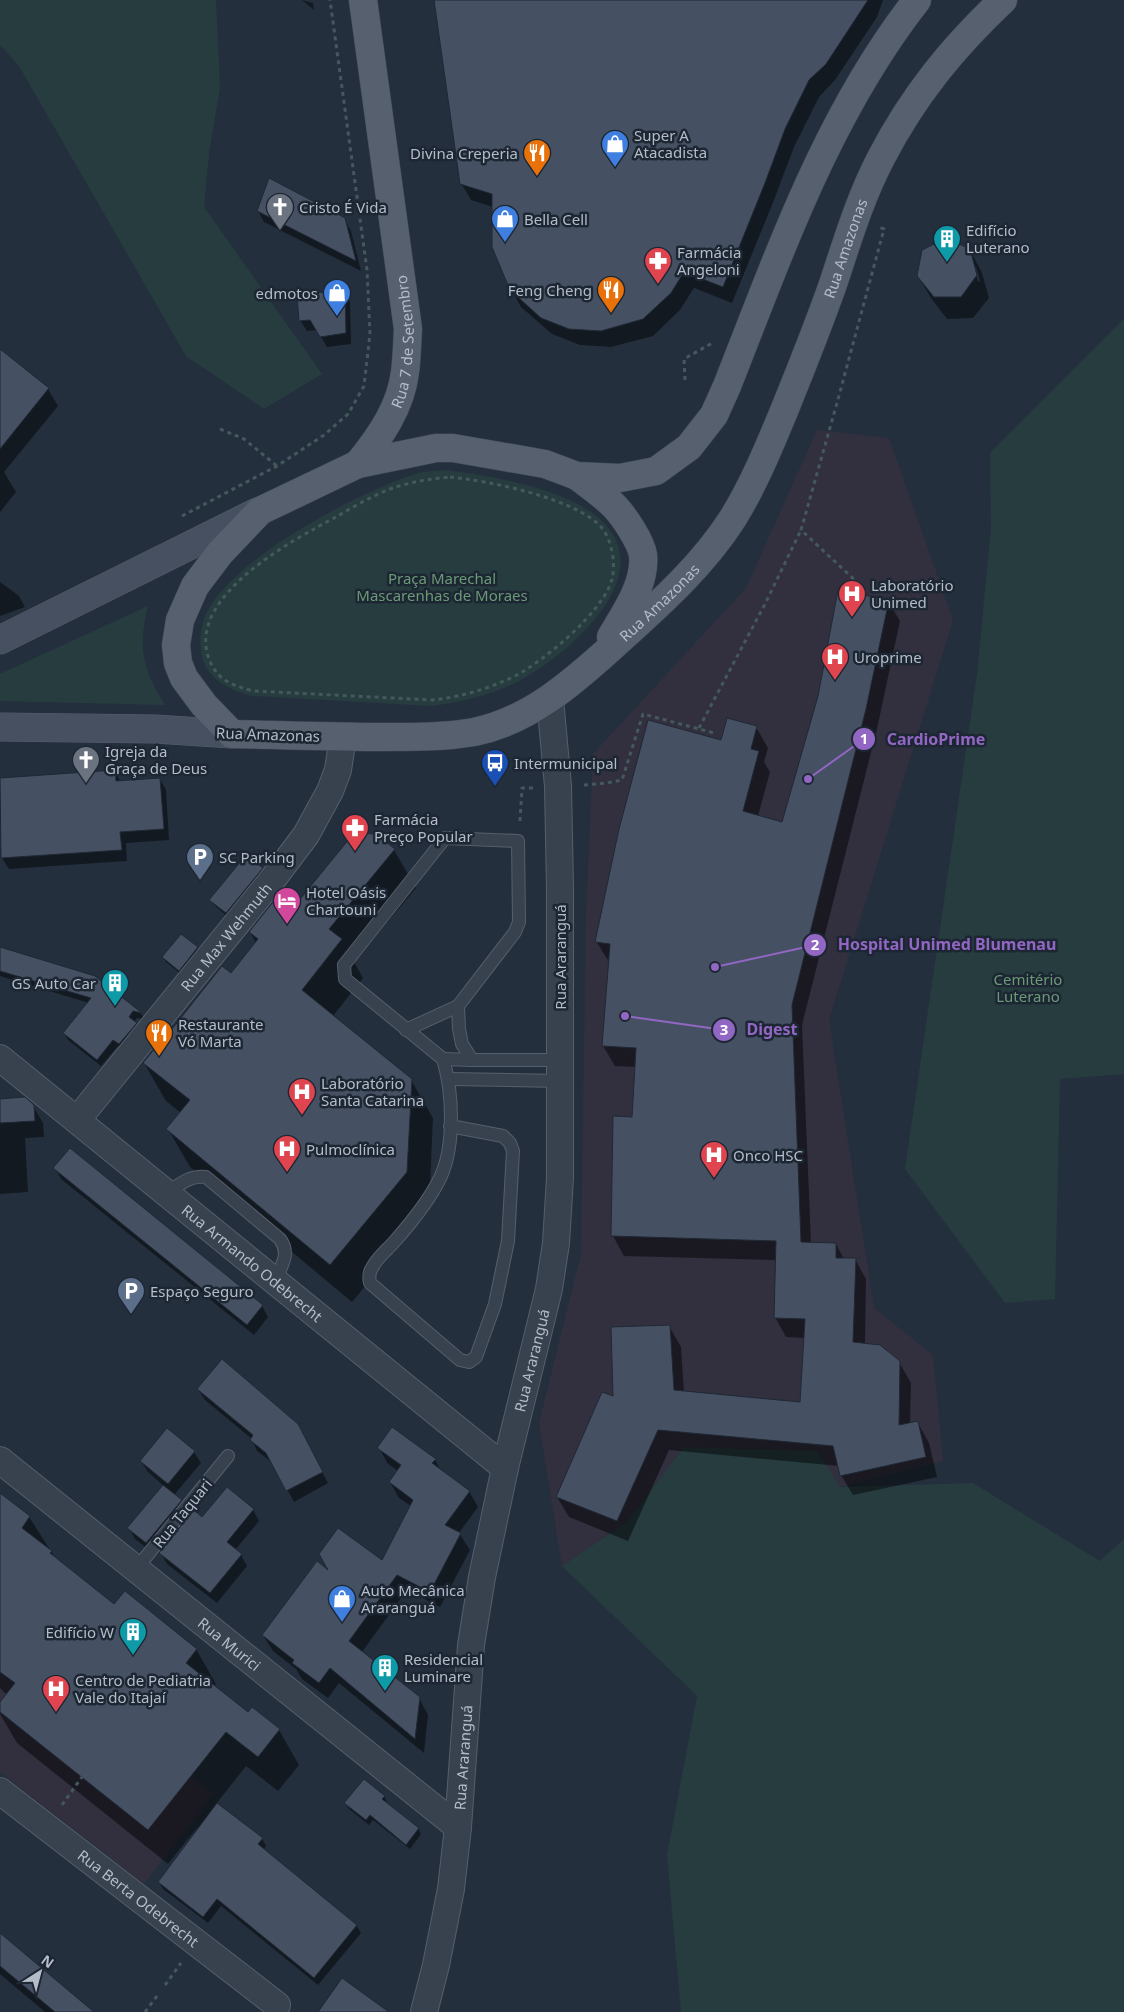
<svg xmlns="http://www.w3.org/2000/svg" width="1124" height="2012" font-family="'Noto Sans',sans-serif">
	<rect width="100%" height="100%" fill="#242f3e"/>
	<g fill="#32303f">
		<path d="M817,430L889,438L953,620L829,1020L874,1308L933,1355L943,1461L840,1487L684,1447L627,1522L562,1566L539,1423L581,1254L586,914L593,754L746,588Z"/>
		<path d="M0,1623L213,1793L144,1884L0,1772Z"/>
	</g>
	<g fill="#263c3f">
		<path d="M0,0H216L220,88L209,153L204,207L322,374L264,409L186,356L19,66L0,45Z"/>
		<path d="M1124,319V1074L1060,1079L1055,1299L1005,1303L905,1169L977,674L991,528L990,453Z"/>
		<path d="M446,470C492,476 573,489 605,524C657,580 565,657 519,681C491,695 463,702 432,706L252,696C228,690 205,678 201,652C200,642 200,631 203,622C220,564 357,493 412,475C423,471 435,471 446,470Z"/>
		<path d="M148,606C138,647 142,668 165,705L0,701V674Z"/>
		<path d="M684,1447L817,1451L840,1487L973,1483L1100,1561L1124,1539V2012H681L667,1855L697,1696L562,1566L627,1522Z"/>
	</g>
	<g fill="#0007" fill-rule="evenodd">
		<path d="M302,0L313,3L314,10Z"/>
		<path d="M436,0H883L877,17L835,80L819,97L794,147L774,200L732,303L694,288L680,310L653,336L611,347L580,345L552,334L521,307L511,289L493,207L471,200L461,183Z"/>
		<path d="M258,211L344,219L351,231L361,271L264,222Z"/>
		<path d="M970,250L982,273L989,298L973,318L947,319L931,298L918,276ZM974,267H976L980,281L978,282Z"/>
		<path d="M344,291L350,302L351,344L327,347L317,330L307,331L300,320Z"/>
		<path d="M0,350L48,389L58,406L4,472L16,492L0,512Z"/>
		<path d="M0,582L19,596L25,607L0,616Z"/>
		<path d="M888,601L900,621L877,729L802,1025L811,1243L836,1244L844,1259H855L866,1279L865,1344L899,1362L911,1383L910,1424L918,1423L929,1443L937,1477L853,1495L841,1475L839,1466L669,1450L628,1541L569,1517L557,1497L614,1398L669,1326L681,1347L684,1392L801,1403L805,1338L786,1337L775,1317L776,1260L624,1256L613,1236L633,1118L636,1067L615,1066L603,1046L609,962L596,941L721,742L756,727L768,748L764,762L770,772L758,816L783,824Z"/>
		<path d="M115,772L121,782L160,779L166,790L169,840L126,843L127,861L9,869L2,858L0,780Z"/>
		<path d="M376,835L394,850L416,888L354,962L363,978L333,1016L411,1080L433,1118L429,1210L352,1302L190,1167L168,1129L181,1113L166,1101L144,1063L231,975L256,943L250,932L301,900Z"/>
		<path d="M262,869L264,874L229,918L214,905L211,900Z"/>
		<path d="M0,948L95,977L141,1014L144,1019L137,1018L134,1022L140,1031L123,1050L118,1046L101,1066L68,1040L64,1033L89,1003L0,976Z"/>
		<path d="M197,948L200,953L182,975L166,962L164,957Z"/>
		<path d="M0,1100L33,1106L43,1123L44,1137L25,1138L28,1192L0,1194Z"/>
		<path d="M55,1168L262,1306L268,1317L254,1335L61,1179Z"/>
		<path d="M198,1389L303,1437L328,1483L294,1502L273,1463L257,1451L252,1439L205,1400Z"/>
		<path d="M379,1448L435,1460L442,1472L469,1491L478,1507L459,1533L470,1550L440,1607L407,1590L362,1652L419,1698L428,1715L424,1753L339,1683L328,1698L302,1679L296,1669L273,1651L263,1635L332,1575L382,1562L411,1506L399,1498L390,1482L398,1471L388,1464Z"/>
		<path d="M194,1452L201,1463L174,1495L181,1501L187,1512L153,1553L135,1539L129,1528L164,1486L148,1472L141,1461Z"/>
		<path d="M0,1496L29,1517L56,1559L114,1606L196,1649L216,1684L214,1687L248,1714L279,1730L299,1765L278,1791L246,1766L216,1804L262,1839L266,1846L263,1850L356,1925L361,1933L318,1985L221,1906L208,1923L163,1889L159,1882L199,1829L197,1828L168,1864L17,1743L0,1714V1704L7,1695L0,1688Z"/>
		<path d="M253,1510L259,1521L235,1550L241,1555L247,1566L217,1603L167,1564L161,1553L203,1519Z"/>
		<path d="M384,1796L387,1802L386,1803L418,1828L421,1834L410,1849L373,1820L369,1825L349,1809L346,1804Z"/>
		<path d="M0,1935L92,2012H45L0,1974Z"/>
	</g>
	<g fill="#455162" stroke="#1f2835">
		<path d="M434,0H868L826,64L809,80L785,129L765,183L723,287L684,272L671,293L643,319L601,331L569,329L541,318L510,290L492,247V194L460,184Z"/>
		<path d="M269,178L345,218L356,261L257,211Z"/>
		<path d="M946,238L970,249L977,275L961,297H934L917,276L922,250Z"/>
		<path d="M345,290L346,333L320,337L310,320L299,321L297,295Z"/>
		<path d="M0,349L49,388L0,449Z"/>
		<path d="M838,590L889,600L866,709L792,1005L801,1242L836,1243V1258H856L853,1342L880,1345L900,1361L899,1425L918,1421L926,1457L840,1476L833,1446L658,1430L617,1521L556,1497L602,1392L613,1396L611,1327L670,1325L674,1390L800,1402L805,1319L774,1318L776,1241L611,1236L613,1116L632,1117L636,1048L602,1046L610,944L595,942L619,829L648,720L721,740L727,718L757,726L751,749L759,751L743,811L782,822L818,696Z"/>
		<path d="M115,770L116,781L160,778L164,829L120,832L122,850L1,858L0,778Z"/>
		<path d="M354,833L376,834L395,849L329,929L342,939L302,990L412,1079L407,1172L330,1265L166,1129L190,1100L143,1063L160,1042L161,1043L222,966L231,973L258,939L249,932L286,886L301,898Z"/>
		<path d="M246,855L263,868L226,913L209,900Z"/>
		<path d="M181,934L198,947L179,971L162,957Z"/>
		<path d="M0,947L95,976L142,1013L133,1011L129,1017L137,1023L119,1044L113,1040L97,1060L63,1033L91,998L0,971Z"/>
		<path d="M25,1097L34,1105L35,1121L0,1123V1099Z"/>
		<path d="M70,1148L263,1305L247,1325L53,1168Z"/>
		<path d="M222,1359L298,1424L323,1472L286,1491L266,1453L250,1440L253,1435L197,1389Z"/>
		<path d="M392,1427L436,1459L432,1463L470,1491L445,1525L461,1533L430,1592L397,1575L349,1641L420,1697L415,1739L330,1668L319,1683L292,1663L294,1660L262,1635L317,1561L328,1570L319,1554L338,1528L382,1560L413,1500L389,1482L401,1465L377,1448Z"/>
		<path d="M167,1428L195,1451L168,1484L140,1461Z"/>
		<path d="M163,1485L182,1500L146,1543L127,1528Z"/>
		<path d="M227,1487L254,1509L227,1542L242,1554L210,1593L159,1553L194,1510L202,1517Z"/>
		<path d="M0,1493L30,1516L22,1528L52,1551L50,1553L114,1604L125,1591L197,1649L186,1663L248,1712L252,1707L280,1729L258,1757L226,1732L148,1830L0,1712V1702L15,1683L0,1672Z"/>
		<path d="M364,1779L385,1796L382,1799L419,1828L406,1845L370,1815L366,1820L344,1803Z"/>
		<path d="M217,1803L263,1838L258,1844L357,1925L314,1978L217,1899L203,1917L158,1882Z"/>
		<path d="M0,1933L94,2012H55L0,1966Z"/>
		<path d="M342,1978L389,2012H318Z"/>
	</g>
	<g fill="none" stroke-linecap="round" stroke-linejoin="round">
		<defs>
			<g id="service">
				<path d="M406,1030L458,1006"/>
				<path d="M443,1059L472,1060"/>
				<path d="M449,1079L560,1081"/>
				<path d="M450,1126L503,1136L510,1143L513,1151L508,1241L495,1304L476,1357L469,1362L460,1360L370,1283C369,1278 369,1272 372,1268C377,1258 387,1250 394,1242C410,1224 431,1198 441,1176C455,1145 453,1092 443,1059L345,979L344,965L445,838L518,841L519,922L515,932L458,1006L459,1029L462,1044L472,1060H560"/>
				<path d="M167,1193C180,1184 190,1175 206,1177L280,1239C291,1254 281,1266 275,1281"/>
				<path d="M136,1569L228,1456"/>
			</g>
			<g id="minor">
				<path id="s1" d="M0,1058L505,1468"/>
				<path id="s2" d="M77,1120L272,880L306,835L330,791L338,770L343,737"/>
				<path id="s3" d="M0,1460L458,1827"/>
				<path id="s4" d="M0,1791L277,2005"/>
				<path id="s5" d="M424,2012L436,1965L451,1889L458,1827L471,1645L482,1577L505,1468L549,1289L556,1243L560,1178V889L558,786L550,699"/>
			</g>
			<g id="secondary">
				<path d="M0,640L257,512"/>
				<path d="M0,727L155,729L232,734"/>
			</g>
			<g id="primary">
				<path id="s6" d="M917,0C827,115 780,252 727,386L714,415L689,447L656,471L620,478L577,476L545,464L453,448H436L358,464L260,511L220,553L195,586L180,620L176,645L178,663L184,678L204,705L232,734C283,735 334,737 385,737C415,737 445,737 474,732C529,721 572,683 613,646C656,607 702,567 733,518C754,484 769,447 784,411C801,369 818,327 833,284C847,242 860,198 881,158C913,96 953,47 1003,0"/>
				<path id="s7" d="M358,464C380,437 401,407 405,372C407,358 407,343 408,329L363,0"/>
				<path d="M577,476C590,486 605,496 616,508C625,518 641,542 643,555C646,584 625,613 611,637"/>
			</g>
		</defs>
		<use href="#service" stroke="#565f6c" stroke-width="14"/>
		<use href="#minor" stroke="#565f6c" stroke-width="28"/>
		<use href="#secondary" stroke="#565f6c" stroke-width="29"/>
		<use href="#primary" stroke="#414a57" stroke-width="29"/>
		<g stroke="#44595c" stroke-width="3" stroke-dasharray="4 4" stroke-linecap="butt">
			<path d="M685,380L684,359L714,342"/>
			<path d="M220,429L244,439L277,466"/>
			<path d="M450,477C489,481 576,498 602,528C612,541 616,564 612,579C604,611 544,661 515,676C488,689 461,697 432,700L254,691C232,686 215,679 208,656C189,595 293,540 336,517C353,507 372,496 390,489C410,482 429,479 450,477Z"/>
			<path d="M182,516L277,466L324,435L348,414L364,386L370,334L367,270L330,0"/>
			<path d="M856,593L858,583L801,530L837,403L884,229L879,227"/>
			<path d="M699,728L765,604L801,530"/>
			<path d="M584,785L606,783L622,780L643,714L714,733"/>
			<path d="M520,821L522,788H533"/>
			<path d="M62,1805L82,1777"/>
			<path d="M165,1985L181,1963"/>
			<path d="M145,2012L157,1996"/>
		</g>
		<use href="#service" stroke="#38414e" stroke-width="12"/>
		<use href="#minor" stroke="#38414e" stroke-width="26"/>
		<use href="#secondary" stroke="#465061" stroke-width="28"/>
		<use href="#primary" stroke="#56606e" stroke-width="28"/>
	</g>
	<defs>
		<symbol id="shop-pin" viewBox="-11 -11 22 30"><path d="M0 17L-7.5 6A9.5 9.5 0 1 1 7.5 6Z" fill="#3f7fe0" stroke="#1d2633"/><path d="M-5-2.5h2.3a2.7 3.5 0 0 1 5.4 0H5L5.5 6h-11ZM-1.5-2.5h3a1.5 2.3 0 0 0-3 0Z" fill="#fff"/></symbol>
		<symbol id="restaurant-pin" viewBox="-11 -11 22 30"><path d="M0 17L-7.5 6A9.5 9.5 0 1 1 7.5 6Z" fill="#e8710a" stroke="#1d2633"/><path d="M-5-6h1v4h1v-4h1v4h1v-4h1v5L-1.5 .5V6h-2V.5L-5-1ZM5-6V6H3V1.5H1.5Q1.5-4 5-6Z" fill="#fff"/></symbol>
		<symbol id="church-pin" viewBox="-11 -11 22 30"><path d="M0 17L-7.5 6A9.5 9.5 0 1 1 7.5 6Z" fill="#6b7280" stroke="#1d2633"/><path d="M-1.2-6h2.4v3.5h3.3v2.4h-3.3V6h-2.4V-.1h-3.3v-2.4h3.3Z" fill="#fff"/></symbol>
		<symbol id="building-pin" viewBox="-11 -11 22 30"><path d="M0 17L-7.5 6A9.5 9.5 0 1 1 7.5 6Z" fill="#0f9aa8" stroke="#1d2633"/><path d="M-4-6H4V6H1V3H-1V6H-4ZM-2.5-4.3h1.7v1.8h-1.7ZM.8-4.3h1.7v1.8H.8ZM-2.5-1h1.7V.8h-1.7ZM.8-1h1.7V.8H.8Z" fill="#fff"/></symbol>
		<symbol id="pharmacy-pin" viewBox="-11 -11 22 30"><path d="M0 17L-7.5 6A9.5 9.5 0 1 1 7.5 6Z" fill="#e0444e" stroke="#1d2633"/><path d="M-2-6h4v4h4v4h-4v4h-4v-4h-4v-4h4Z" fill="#fff"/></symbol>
		<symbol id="hospital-pin" viewBox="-11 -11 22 30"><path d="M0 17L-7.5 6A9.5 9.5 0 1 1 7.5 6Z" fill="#e0444e" stroke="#1d2633"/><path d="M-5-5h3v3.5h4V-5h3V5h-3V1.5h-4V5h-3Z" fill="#fff"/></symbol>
		<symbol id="bus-pin" viewBox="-11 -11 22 30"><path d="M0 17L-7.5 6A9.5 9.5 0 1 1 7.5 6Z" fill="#1a4fb4" stroke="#1d2633"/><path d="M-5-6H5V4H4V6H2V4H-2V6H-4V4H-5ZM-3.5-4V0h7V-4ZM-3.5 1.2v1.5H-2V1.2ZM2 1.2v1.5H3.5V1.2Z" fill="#fff"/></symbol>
		<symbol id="parking-pin" viewBox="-11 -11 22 30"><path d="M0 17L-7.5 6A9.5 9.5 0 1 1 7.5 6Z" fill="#5c6f8a" stroke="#1d2633"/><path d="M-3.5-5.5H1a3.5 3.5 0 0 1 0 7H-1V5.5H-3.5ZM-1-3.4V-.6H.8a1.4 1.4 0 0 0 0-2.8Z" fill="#fff"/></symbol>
		<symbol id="hotel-pin" viewBox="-11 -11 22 30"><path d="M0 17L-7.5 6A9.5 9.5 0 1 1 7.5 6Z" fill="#d1479c" stroke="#1d2633"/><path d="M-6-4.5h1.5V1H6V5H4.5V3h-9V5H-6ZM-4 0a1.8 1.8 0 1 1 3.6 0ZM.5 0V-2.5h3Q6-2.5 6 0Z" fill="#fff"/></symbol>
	</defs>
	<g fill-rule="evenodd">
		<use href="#shop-pin" x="599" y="128" width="32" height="43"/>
		<use href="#restaurant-pin" x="521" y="137" width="32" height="43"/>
		<use href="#church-pin" x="264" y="191" width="32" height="43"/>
		<use href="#shop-pin" x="489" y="203" width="32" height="43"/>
		<use href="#building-pin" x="931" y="223" width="32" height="43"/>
		<use href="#pharmacy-pin" x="642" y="245" width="32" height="43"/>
		<use href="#restaurant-pin" x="595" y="274" width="32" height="43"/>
		<use href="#shop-pin" x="321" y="277" width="32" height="43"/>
		<use href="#hospital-pin" x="836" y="578" width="32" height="43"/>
		<use href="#hospital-pin" x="819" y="641" width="32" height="43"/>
		<use href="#church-pin" x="70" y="744" width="32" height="43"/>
		<use href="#bus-pin" x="479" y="747" width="32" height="43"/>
		<use href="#pharmacy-pin" x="339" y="812" width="32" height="43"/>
		<use href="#parking-pin" x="184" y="841" width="32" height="43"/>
		<use href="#hotel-pin" x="271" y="885" width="32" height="43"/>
		<use href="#building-pin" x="99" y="967" width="32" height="43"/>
		<use href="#restaurant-pin" x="143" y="1017" width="32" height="43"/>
		<use href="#hospital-pin" x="286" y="1076" width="32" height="43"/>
		<use href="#hospital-pin" x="271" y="1133" width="32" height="43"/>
		<use href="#hospital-pin" x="698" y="1139" width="32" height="43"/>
		<use href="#parking-pin" x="115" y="1275" width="32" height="43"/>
		<use href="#shop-pin" x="326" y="1583" width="32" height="43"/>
		<use href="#building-pin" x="117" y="1616" width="32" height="43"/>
		<use href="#building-pin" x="369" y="1652" width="32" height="43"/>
		<use href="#hospital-pin" x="40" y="1673" width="32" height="43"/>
	</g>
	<g text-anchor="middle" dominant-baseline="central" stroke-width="5" stroke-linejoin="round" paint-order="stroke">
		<g font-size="15" fill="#b4bcc9" stroke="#1d2633" text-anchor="start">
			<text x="634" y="135">Super A<tspan x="634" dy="17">Atacadista</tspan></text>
			<text x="518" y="153" text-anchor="end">Divina Creperia</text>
			<text x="299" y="207">Cristo É Vida</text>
			<text x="524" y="219">Bella Cell</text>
			<text x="966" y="230">Edifício<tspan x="966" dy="17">Luterano</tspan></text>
			<text x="677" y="252">Farmácia<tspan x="677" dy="17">Angeloni</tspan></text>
			<text x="592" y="290" text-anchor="end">Feng Cheng</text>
			<text x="318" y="293" text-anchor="end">edmotos</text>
			<text x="871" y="585">Laboratório<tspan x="871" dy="17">Unimed</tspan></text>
			<text x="854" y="657">Uroprime</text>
			<text x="105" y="751">Igreja da<tspan x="105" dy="17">Graça de Deus</tspan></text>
			<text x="514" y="763">Intermunicipal</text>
			<text x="374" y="819">Farmácia<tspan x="374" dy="17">Preço Popular</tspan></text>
			<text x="219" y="857">SC Parking</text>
			<text x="306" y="892">Hotel Oásis<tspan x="306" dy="17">Chartouni</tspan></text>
			<text x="96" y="983" text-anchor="end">GS Auto Car</text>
			<text x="178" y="1024">Restaurante<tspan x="178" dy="17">Vó Marta</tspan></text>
			<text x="321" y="1083">Laboratório<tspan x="321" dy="17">Santa Catarina</tspan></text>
			<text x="306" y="1149">Pulmoclínica</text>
			<text x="733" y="1155">Onco HSC</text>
			<text x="150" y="1291">Espaço Seguro</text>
			<text x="361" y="1590">Auto Mecânica<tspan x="361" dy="17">Araranguá</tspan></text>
			<text x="114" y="1632" text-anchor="end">Edifício W</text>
			<text x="404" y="1659">Residencial<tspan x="404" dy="17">Luminare</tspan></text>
			<text x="75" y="1680">Centro de Pediatria<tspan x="75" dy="17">Vale do Itajaí</tspan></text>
		</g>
		<g font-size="15" fill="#b4bcc9" stroke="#1d2633">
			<text stroke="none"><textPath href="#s6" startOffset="2104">Rua Amazonas</textPath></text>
			<text stroke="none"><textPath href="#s7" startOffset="135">Rua 7 de Setembro</textPath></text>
			<text stroke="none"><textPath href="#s6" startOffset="1699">Rua Amazonas</textPath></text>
			<text transform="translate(268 734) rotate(2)">Rua Amazonas</text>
			<text stroke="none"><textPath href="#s2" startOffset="236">Rua Max Wehmuth</textPath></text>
			<text transform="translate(560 957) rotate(-90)">Rua Araranguá</text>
			<text stroke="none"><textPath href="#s1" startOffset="325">Rua Armando Odebrecht</textPath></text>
			<text stroke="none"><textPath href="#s5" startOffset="662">Rua Araranguá</textPath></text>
			<text transform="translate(182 1513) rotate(-51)">Rua Taquari</text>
			<text stroke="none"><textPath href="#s3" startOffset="294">Rua Murici</textPath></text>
			<text stroke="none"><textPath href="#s5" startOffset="258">Rua Araranguá</textPath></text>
			<text stroke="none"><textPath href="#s4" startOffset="175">Rua Berta Odebrecht</textPath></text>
		</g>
		<g font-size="15" fill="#6b9a76" stroke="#1d2633">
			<text x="442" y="578">Praça Marechal<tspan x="442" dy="17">Mascarenhas de Moraes</tspan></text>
			<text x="1028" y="979">Cemitério<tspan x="1028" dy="17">Luterano</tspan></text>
		</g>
	</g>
	<path fill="none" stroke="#9266c3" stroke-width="2" d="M808 779L864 739M715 967L815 945M625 1016L724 1030"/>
	<g fill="#9266c3" stroke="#1d2633" stroke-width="2">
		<circle cx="808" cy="779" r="5"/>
		<circle cx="715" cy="967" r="5"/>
		<circle cx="625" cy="1016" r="5"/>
		<circle cx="864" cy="739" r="12"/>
		<circle cx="815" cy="945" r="12"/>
		<circle cx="724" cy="1030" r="12"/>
	</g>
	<g font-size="15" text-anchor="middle" font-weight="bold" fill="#fff">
		<text x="864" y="744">1</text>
		<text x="815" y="950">2</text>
		<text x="724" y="1035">3</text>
	</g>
	<g font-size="16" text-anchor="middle" font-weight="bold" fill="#9266c3" stroke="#1d2633" stroke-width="5" stroke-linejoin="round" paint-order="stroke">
		<text x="936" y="745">CardioPrime</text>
		<text x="947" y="950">Hospital Unimed Blumenau</text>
		<text x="772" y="1035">Digest</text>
	</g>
	<g transform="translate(40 1972) rotate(36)" stroke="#1d2633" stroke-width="4" paint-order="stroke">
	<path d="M0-4L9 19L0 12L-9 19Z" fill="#b4bcc9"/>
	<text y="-8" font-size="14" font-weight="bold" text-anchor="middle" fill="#b4bcc9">N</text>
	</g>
</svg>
